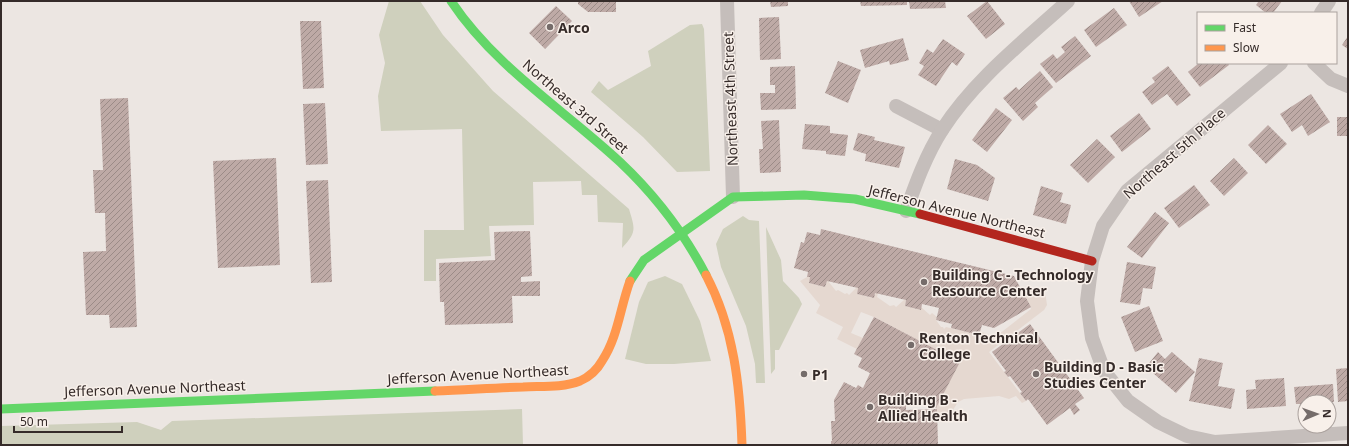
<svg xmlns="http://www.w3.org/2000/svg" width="1349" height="446" font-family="'Noto Sans',sans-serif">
	<defs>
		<pattern id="building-hatch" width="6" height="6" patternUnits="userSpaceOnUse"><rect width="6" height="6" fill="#beaaa6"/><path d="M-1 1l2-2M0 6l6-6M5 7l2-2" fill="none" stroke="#9b8b87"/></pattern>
	</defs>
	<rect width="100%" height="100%" fill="#ece6e2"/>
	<g fill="#cfd0bd">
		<path d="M389,1H420L443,35L493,91L629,209C635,229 637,232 622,248L623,223L598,222L597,195H582L581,181L533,182L534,225L489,226L491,256L436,259V281H424V230H464L462,129L381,131L378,96L385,63L379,35Z"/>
		<path d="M702,24L704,29L710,171L677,172L643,137L591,92L599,81L608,90L651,66L648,51L690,25Z"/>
		<path d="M743,216L749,220L759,221L765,383H756L755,364L746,326L721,267L716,244L723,229Z"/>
		<path d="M766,227L781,260L783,281L799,298L802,304L779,350H775V369L771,374Z"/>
		<path d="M665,276L682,284L700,321L711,361L674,364H646L625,359L639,302L648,282Z"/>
		<path d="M522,409L523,445H1V426L137,422L161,430L172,421Z"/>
	</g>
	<path fill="#e5d8d0" d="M807,277H810L809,283L825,287L827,281H828L836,291L838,290L845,294L847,293L849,295L856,288H858L857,294L873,298L875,293H878L877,297L890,306L894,305L896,307L904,300H906L905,306L921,310V307L930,315L932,313L937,317L936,320L941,327H943L944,329L946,327L979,335L980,331L989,335L994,338L1031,309V307L1022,291H1037L1041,292L1045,295L1046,298L1047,305L1044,310L989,352L1026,401L1022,403L1016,396L1009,399L999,396L964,399L958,402L948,418L937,419L936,408L959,362L874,317L861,312L851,333L863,338L857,349L837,339L843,327L816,313L820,305L800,281Z"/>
	<g fill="url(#building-hatch)">
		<path d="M578,1H616V12H588L578,4Z"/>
		<path d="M770,1H788V6L771,7Z"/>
		<path d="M860,1H907V5L861,6Z"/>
		<path d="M909,1H945L946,8L910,9Z"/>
		<path d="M987,1L1005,24L986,39L967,16Z"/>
		<path d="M1129,1H1163L1139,17Z"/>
		<path d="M1259,1H1282L1273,13H1266L1256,5Z"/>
		<path d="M556,6L572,21L545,49L529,33Z"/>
		<path d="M1114,8L1127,25L1096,47L1084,30Z"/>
		<path d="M779,17L781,59L760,60L759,18Z"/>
		<path d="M300,21H321L324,88L303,89Z"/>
		<path d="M1075,36L1091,56L1056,83L1040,64L1053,54L1057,59L1065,52L1061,47Z"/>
		<path d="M1348,36V49L1342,45Z"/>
		<path d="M903,38L909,60L890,65L889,61L865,68L860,50Z"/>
		<path d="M943,39L965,54L957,66L952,62L936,86L918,75L924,66L919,63L927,49L933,53Z"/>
		<path d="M838,61L861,70L848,103L825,93Z"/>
		<path d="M1199,63H1228L1229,65L1200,87L1188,72Z"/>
		<path d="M795,66L796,109L761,110L760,93H775V85H770V67Z"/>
		<path d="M1168,66L1191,95L1177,106L1167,94L1152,105L1142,92L1155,82L1152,78Z"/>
		<path d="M1040,71L1053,87L1035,103L1038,107L1023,121L1003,98L1016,87L1019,90Z"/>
		<path d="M1311,94L1330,122L1308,136L1302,125L1292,132L1280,114Z"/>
		<path d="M128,98L137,327L110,328L109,315H86L83,252L106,251L105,213H95L93,170H103L100,99Z"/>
		<path d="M325,103L328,164L306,165L303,104Z"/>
		<path d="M996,108L1012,120L987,152L972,140Z"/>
		<path d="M1139,113L1151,129L1122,152L1110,136Z"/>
		<rect x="1337" y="117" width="11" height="19"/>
		<path d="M779,120L781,172L760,173L759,149H763L761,121Z"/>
		<path d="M805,124L830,126V133L848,135L845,156L826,154V151L802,149Z"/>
		<path d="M1268,125L1287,144L1266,164L1248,145Z"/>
		<path d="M858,133L875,137L874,140L905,147L899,168L865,161L866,154L853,150Z"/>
		<path d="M1097,139L1115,157L1088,183L1070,165Z"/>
		<path d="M276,158L280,265L218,268L213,161Z"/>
		<path d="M1234,158L1248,173L1224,196L1210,181Z"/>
		<path d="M955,159L977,165L995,178L988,201L947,189Z"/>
		<path d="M328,180L332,282L311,283L306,181Z"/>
		<path d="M1194,185L1210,205L1179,228L1164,208Z"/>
		<path d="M1041,186L1063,193L1060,202L1071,205L1066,224L1033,215Z"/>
		<path d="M1155,212L1169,223L1142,258L1127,247Z"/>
		<path d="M821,229L1014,276L1031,307L994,328L982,325L979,335L951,328L952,324L936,320L939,308L922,304L921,310L905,306L906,300L875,293L874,298L857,294L858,288L827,281L825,287L809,283L810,277H807L808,272L794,268L801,242L804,243L807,232L820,235Z"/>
		<path d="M530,231L532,276L521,277V282L540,281V296H512L513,323L445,325L444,302H440L439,263L495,260L494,232Z"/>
		<path d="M1127,262L1156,267L1152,289L1143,288L1140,305L1120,302Z"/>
		<path d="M1149,306L1163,341L1135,352L1121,317Z"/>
		<path d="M874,317L960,362L936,408L911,395L906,405V410L937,409L938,445H831V441H832L831,421H835L834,400L844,382L856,388L858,385L863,388L870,373L858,367L862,358L854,354Z"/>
		<path d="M1030,324L1084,398L1075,404L1080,410L1074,415L1070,408L1047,425L1028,399L1026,401L1020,393L1022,392L1010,376L1008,377L1004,372L1006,371L992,352Z"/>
		<path d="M1158,352L1165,359L1172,352L1195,372L1176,393L1146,367Z"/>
		<path d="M1199,358L1223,363L1218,386L1235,389L1231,409L1189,401Z"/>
		<path d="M1348,368V401L1338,402L1336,369Z"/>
		<path d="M1284,378L1286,406L1247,409L1246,390L1256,389L1255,380Z"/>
		<path d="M1333,384L1334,402H1305V404H1296L1294,387Z"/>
	</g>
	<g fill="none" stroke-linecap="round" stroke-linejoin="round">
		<g stroke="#c5bebb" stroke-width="14">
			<path d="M727,1L733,197"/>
			<path d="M1321,13L1329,1"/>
			<path d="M1281,63L1127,191L1103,226L1092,261L1087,301L1092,338L1104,371L1128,401L1158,422L1187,436L1215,442L1348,433"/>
			<path d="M1314,63L1331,79L1348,86"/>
			<path d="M896,106L942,130"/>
			<path d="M906,211C916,183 926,155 942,130C974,80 1024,41 1068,1"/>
		</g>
		<g stroke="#63d668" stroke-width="9">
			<path d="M451,1C495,67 563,109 620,162C655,195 684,233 706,275"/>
			<path d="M630,281L644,260L733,197L804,195L855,199L920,214"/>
			<path d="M1,409L435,391"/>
		</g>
		<g stroke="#ff974d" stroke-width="9">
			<path d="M706,275C734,328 740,386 742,445"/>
			<path d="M435,391C464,390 493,388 523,387C541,386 562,388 580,381C589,377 597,370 602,361C618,337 620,308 630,281"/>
		</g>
		<path stroke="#b3261e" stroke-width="9" d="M920,214L1092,261"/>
	</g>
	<g fill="#756c6a" stroke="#f8f0ea" stroke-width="1.5">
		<circle cx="550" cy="27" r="4"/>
		<circle cx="924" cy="282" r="4"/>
		<circle cx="911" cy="345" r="4"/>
		<circle cx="804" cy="374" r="4"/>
		<circle cx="1036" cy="374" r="4"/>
		<circle cx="870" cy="407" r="4"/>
	</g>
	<g text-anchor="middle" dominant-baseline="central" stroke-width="3" stroke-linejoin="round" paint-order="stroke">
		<g font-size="14" font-weight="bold" fill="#352b29" stroke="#f8f0ea" text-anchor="start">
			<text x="558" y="27">Arco</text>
			<text x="932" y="274">Building C - Technology<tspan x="932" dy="16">Resource Center</tspan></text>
			<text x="919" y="337">Renton Technical<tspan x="919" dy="16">College</tspan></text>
			<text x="1044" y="366">Building D - Basic<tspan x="1044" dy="16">Studies Center</tspan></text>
			<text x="812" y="374">P1</text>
			<text x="878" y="399">Building B -<tspan x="878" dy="16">Allied Health</tspan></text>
		</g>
		<g font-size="14" fill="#352b29" stroke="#f8f0ea">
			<text transform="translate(730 99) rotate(-92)">Northeast 4th Street</text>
			<text transform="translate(576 106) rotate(41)">Northeast 3rd Street</text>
			<text transform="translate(1174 153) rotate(-41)">Northeast 5th Place</text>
			<text transform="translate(957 211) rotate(14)">Jefferson Avenue Northeast</text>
			<text transform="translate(478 374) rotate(-3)">Jefferson Avenue Northeast</text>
			<text transform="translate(155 388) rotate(-2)">Jefferson Avenue Northeast</text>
		</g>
	</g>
	<rect width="1349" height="446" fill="none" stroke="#352b29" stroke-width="4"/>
	<rect x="1197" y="12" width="140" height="52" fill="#f8f0ea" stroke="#aaa19d"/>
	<rect x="1205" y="25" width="20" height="6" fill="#63d668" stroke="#aaa19d"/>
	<text x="1233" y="32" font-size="12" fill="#352b29">Fast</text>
	<rect x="1205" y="45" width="20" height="6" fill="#ff974d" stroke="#aaa19d"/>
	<text x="1233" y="52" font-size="12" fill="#352b29">Slow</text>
	<g transform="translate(1317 414) rotate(88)"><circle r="19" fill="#f8f0ea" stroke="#aaa19d"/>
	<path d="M0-3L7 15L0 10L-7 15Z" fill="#756c6a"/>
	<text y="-6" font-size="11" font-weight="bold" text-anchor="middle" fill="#352b29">N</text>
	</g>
	<path d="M14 426v6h108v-6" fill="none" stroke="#352b29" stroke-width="2"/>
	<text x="20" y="426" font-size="12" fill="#352b29" stroke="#f8f0ea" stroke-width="3" paint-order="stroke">50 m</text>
</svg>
